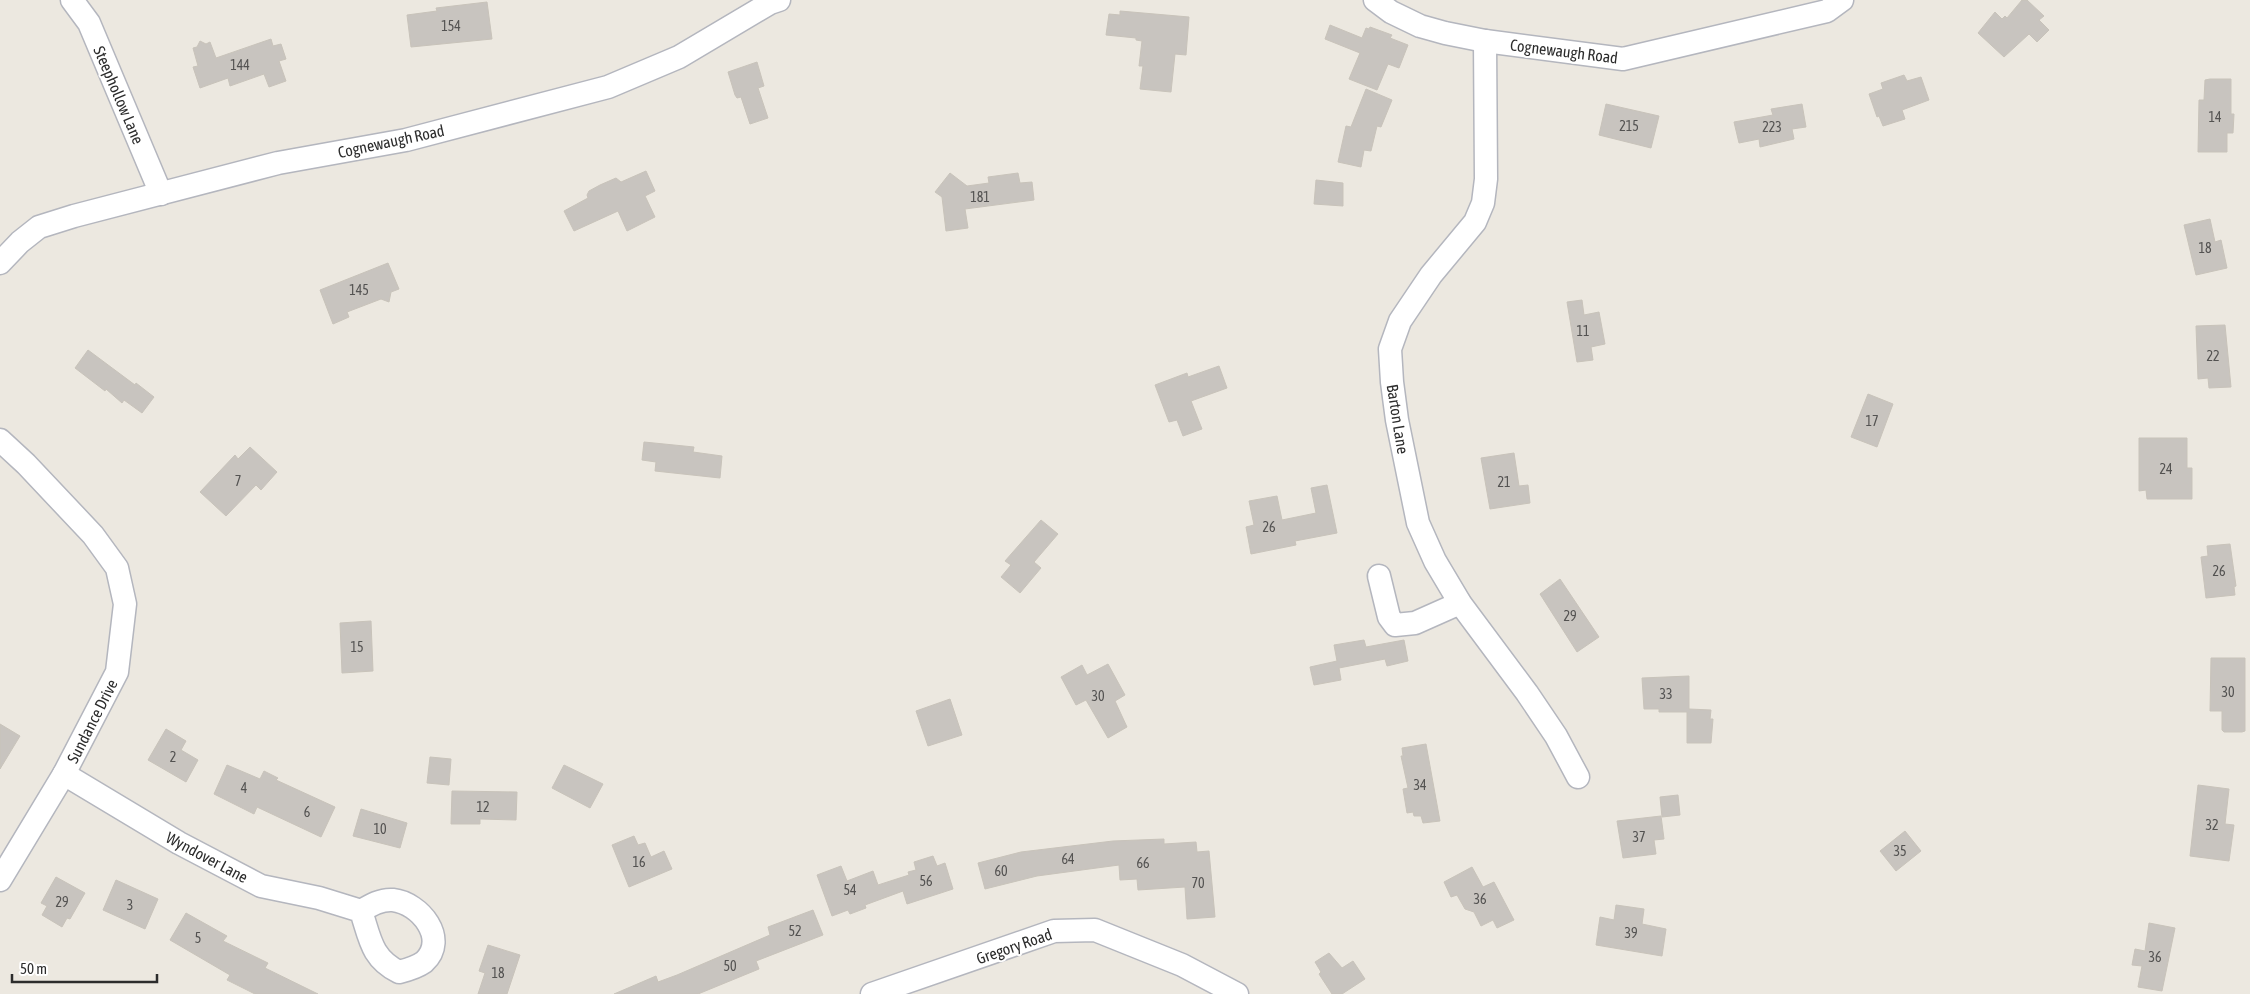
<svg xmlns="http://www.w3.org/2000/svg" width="2250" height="994" font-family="'Asap Condensed',sans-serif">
	<rect width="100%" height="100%" fill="#ece8e0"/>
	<g fill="#c8c4bf" stroke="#c8c3ba">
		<path d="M2022,0H2027L2044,16L2039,20L2049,30L2037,42L2029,34L2004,57L1978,33L1995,12L2002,19L2005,16L2007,18Z"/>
		<path d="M487,2L492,39L411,47L407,15L437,11L436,8Z"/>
		<path d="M1120,11L1189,17L1186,55L1175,54L1171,92L1140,89L1143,66H1139L1142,41L1136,40V38L1106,35L1109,14L1120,15Z"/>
		<path d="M1330,25L1362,38L1366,28L1369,29L1370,27L1392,35L1390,38L1408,45L1399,68L1388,64L1377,90L1349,79L1360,53L1325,39Z"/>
		<path d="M271,39L273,46L281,44L286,59L279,61L286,81L269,87L264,74L230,86L228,78L200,88L193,67L198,66L193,48L197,47L200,41L206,44L210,42L216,58Z"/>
		<path d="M757,62L764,86L758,88L768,118L750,124L741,97L737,98L735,95L728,72Z"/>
		<path d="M1904,75L1907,81L1921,77L1929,100L1902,110L1905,119L1883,126L1879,116L1877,117L1869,94L1883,89L1881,83Z"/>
		<path d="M2210,79H2231V114H2234L2233,133H2227V152H2198L2199,100H2204L2205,80Z"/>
		<path d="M1366,89L1392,100L1381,127L1377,126L1371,151L1364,150L1361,167L1338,162L1346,126L1351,127Z"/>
		<path d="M1606,104L1659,116L1651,148L1599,135Z"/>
		<path d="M1802,104L1806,127L1792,129L1794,139L1760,147L1759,139L1739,143L1734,122L1773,115L1771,109Z"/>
		<path d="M646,171L655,191L645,196L655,217L627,231L618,211L574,231L564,211L588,198L587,195L589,191L600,185L616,178L621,182Z"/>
		<path d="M950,173L967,186L989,183L988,177L1018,173L1020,183L1032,182L1034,200L965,209L968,228L946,231L942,197L935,192Z"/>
		<path d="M1316,180L1343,183V206L1314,204Z"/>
		<path d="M2210,219L2215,242L2221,240L2227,268L2196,275L2184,225Z"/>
		<path d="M388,263L399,289L391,292L389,302L381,299L347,312L349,317L333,324L320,290Z"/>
		<path d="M1582,300L1584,315L1599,312L1605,344L1591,347L1593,360L1577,362L1567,302Z"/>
		<path d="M2225,325L2231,387L2209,388L2208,378L2198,379L2196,326Z"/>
		<path d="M88,350L135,385L136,383L154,397L142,413L124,400L122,403L106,389L105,391L75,368Z"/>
		<path d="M1219,366L1227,388L1191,401L1202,429L1183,436L1177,420L1169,422L1155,385L1187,373L1188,377Z"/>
		<path d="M1868,394L1893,404L1877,447L1851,437Z"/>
		<path d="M2139,438H2187V468H2192V499H2147L2146,490L2139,491Z"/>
		<path d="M644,442L694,447L693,452L722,456L720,478L655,471L656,462L642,460Z"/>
		<path d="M250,447L277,472L261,490L256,485L226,516L200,492L235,455L238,459Z"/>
		<path d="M1514,453L1519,486L1528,485L1530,503L1490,509L1481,458Z"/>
		<path d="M1327,485L1337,533L1295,541L1296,545L1251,554L1246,527L1254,525L1249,501L1277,496L1282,520L1316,513L1311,488Z"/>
		<path d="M1041,520L1058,534L1034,562L1041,568L1020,593L1001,577L1011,565L1005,561Z"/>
		<path d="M2230,544L2236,586L2234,587L2235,595L2206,598L2201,557L2208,556L2207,546Z"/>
		<path d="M1560,579L1599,637L1577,652L1540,594Z"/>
		<path d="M371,621L373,671L342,673L340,623Z"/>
		<path d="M1364,640L1366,647L1404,640L1408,661L1387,666L1385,659L1339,668L1341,680L1314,685L1310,667L1337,661L1334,645Z"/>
		<path d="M2211,658H2245V731L2242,732H2224L2222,730V711H2210Z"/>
		<path d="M1108,664L1125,695L1115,701L1127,727L1108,738L1086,700L1076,705L1061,677L1082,665L1087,675Z"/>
		<path d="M1689,676V709L1711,710L1710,719H1713L1711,743H1687V712H1659V709H1644L1642,678Z"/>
		<path d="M950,699L962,735L928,746L916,711Z"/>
		<path d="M0,724L20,736L0,769Z"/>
		<path d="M166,729L186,741L181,750L198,760L186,782L148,760Z"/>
		<path d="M1426,744L1440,821L1423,823L1421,816H1414L1413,812L1407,813L1403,789L1408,788L1401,756H1403L1402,748Z"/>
		<path d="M430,757L451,759L449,785L427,783Z"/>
		<path d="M227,765L260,779L264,771L278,778L276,780L335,807L321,837L257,807L254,814L214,794Z"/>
		<path d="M564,765L603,784L590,808L552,788Z"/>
		<path d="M2198,785L2229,789L2225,824L2234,825L2229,861L2190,856Z"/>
		<path d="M452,791L517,792L516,820L480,819V824H451Z"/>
		<path d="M1678,795L1680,815L1662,817L1660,797Z"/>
		<path d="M361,809L407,823L400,848L353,836Z"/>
		<path d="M1661,816L1664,839L1654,840L1656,854L1623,858L1617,821Z"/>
		<path d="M1905,831L1921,851L1896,871L1880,851Z"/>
		<path d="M634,836L638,845L645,843L651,857L664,851L672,869L629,887L612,845Z"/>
		<path d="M1164,839V844L1196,842L1197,852L1209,851L1215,917L1187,919L1185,887L1138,890L1137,879L1120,880L1119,865L1037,876L985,889L978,863L1021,852L1113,841Z"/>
		<path d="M933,856L937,866L945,863L953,889L907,904L903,891L865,905L866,908L850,914L848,910L832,916L817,875L841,866L847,881L873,871L878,885L909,875L908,872L916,870L914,862Z"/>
		<path d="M1472,867L1483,887L1494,882L1514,920L1497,928L1493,920L1481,926L1474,912L1465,909L1457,895L1451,897L1444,882Z"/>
		<path d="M56,877L85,893L70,919L67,918L62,927L42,915L47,906L41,903Z"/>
		<path d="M116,880L158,899L145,929L103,910Z"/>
		<path d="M1616,905L1644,909L1642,924L1666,929L1662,956L1596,945L1600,917L1614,920Z"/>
		<path d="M813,910L823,935L756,961L759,969L698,994H614L656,976L658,982L677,975L770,935L768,927Z"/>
		<path d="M186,913L227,936L223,941L268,963L265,968L318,994H255L227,980L230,975L170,940Z"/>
		<path d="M2149,923L2175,928L2162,991L2138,987L2142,966L2132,965L2135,949L2145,951Z"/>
		<path d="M488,945L520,955L507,994H478L485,973L479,971Z"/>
		<path d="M1329,953L1342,968L1353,961L1365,979L1342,994H1332L1319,974L1321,972L1315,962Z"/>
	</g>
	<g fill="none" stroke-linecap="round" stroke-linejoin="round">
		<defs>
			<g id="minor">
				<path d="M72,0L89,23L161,194"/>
				<path d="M1375,0L1391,12L1420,26L1445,33L1485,41L1623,59L1827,11L1842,0"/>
				<path d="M1485,41L1486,179L1483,203L1475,222L1431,275L1400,321L1390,349L1392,382L1397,420L1418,523L1435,561L1460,603L1527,693L1556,736L1578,777"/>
				<path d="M0,263L20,242L39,227L74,216L278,163L406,140L608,87L679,57L770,3L779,0"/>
				<path d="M0,440L26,464L93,535L117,568L125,604L117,672L64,774L0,880"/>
				<path d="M1379,576L1389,617L1395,625L1415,623L1460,603"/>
				<path d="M64,774L179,843L261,886L319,898L361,911C371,905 381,899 393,900C420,903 449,939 424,962C417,967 407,970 399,972C371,958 370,938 361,911"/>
				<path d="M872,994L1054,931L1095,930L1182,965L1237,994"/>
			</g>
		</defs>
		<use href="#minor" stroke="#b4b6be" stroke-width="25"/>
		<use href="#minor" stroke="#fff" stroke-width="22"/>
	</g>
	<g text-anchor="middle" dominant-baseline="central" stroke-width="4" stroke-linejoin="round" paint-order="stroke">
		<g font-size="14" fill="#535251">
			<text x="451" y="26">154</text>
			<text x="240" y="65">144</text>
			<text x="2215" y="117">14</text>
			<text x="1629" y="126">215</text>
			<text x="1772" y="127">223</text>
			<text x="980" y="197">181</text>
			<text x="2205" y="248">18</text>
			<text x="359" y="290">145</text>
			<text x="1583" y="331">11</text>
			<text x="2213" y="356">22</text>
			<text x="1872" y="421">17</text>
			<text x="2166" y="469">24</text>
			<text x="238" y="481">7</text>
			<text x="1504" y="482">21</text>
			<text x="1269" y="527">26</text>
			<text x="2219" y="571">26</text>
			<text x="1570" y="616">29</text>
			<text x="357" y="647">15</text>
			<text x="2228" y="692">30</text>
			<text x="1666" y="694">33</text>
			<text x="1098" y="696">30</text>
			<text x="173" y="757">2</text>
			<text x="1420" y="785">34</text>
			<text x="244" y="788">4</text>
			<text x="483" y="807">12</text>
			<text x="307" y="812">6</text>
			<text x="2212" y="825">32</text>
			<text x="380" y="829">10</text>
			<text x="1639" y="837">37</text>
			<text x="1900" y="851">35</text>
			<text x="1068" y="859">64</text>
			<text x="639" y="862">16</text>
			<text x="1143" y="863">66</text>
			<text x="1001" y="871">60</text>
			<text x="926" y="881">56</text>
			<text x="1198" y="883">70</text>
			<text x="850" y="890">54</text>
			<text x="1480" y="899">36</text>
			<text x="62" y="902">29</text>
			<text x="130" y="905">3</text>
			<text x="795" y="931">52</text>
			<text x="1631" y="933">39</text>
			<text x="198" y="938">5</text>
			<text x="2155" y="957">36</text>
			<text x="730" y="966">50</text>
			<text x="498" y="973">18</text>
		</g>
		<g font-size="16" fill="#2c2c2c" stroke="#fff">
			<text transform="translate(1564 51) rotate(7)">Cognewaugh Road</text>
			<text transform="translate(119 95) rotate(67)">Steephollow Lane</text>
			<text transform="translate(391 141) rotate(-12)">Cognewaugh Road</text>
			<text transform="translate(1398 419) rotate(81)">Barton Lane</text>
			<text transform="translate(92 721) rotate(-63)">Sundance Drive</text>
			<text transform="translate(207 857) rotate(28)">Wyndover Lane</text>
			<text transform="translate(1014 946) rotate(-19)">Gregory Road</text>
		</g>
	</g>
	<path d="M12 974v8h145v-8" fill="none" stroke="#2c2c2c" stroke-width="2.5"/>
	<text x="20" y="974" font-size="15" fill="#2c2c2c" stroke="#ffffff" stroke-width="4" paint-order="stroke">50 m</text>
</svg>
